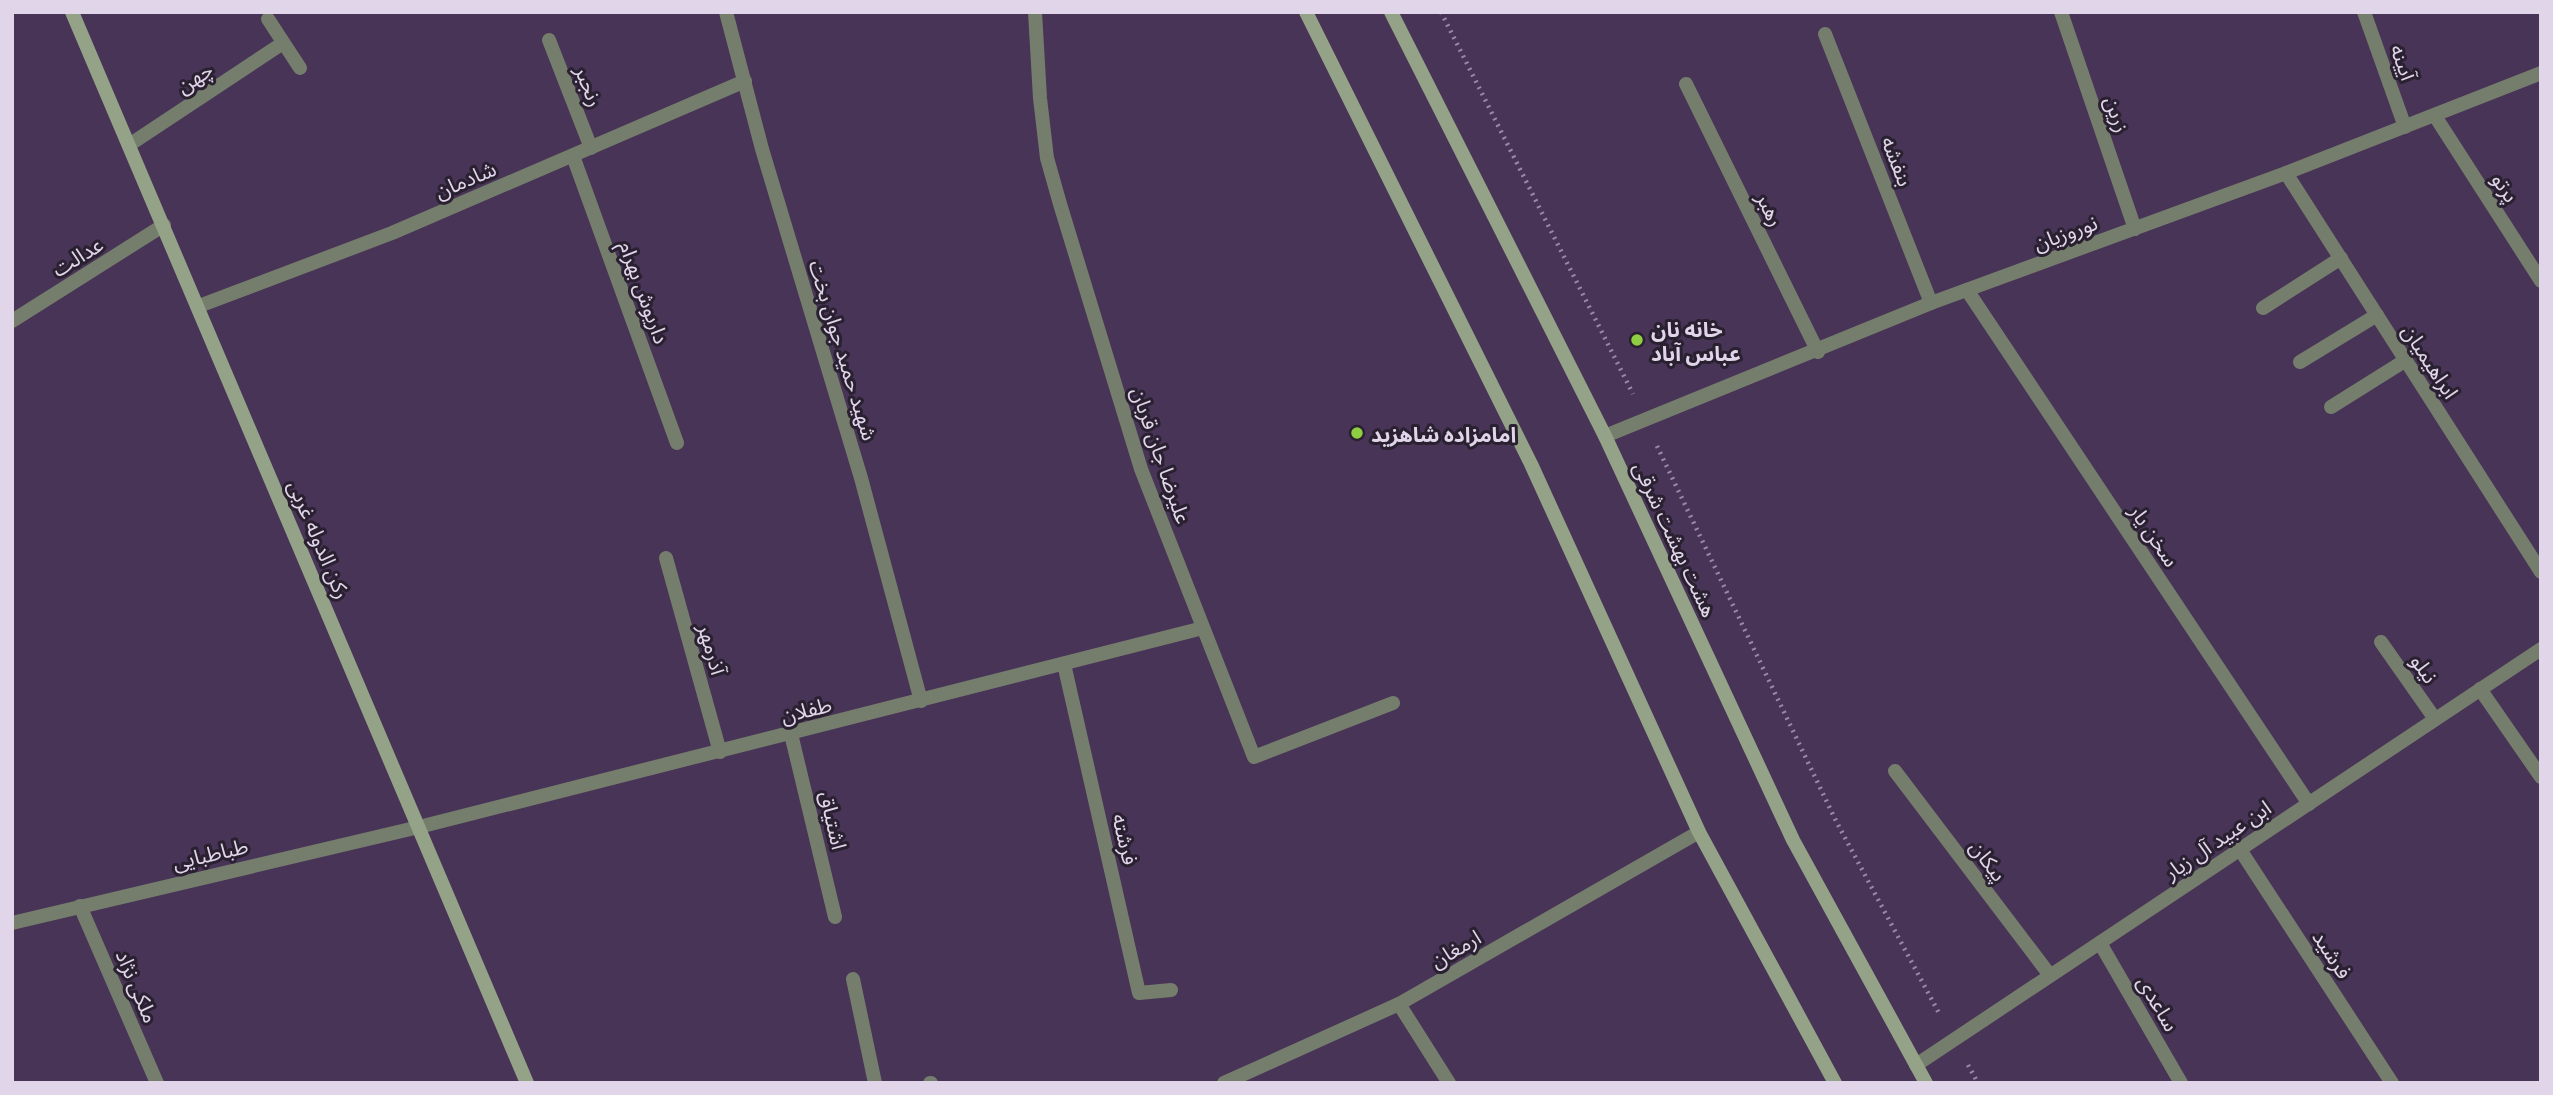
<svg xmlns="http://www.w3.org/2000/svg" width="2553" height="1095" font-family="'Exo 2','Noto Sans Arabic',sans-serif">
	<rect width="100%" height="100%" fill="#483456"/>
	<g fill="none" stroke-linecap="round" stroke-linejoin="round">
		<g stroke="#9889a4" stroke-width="4.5" stroke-dasharray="2 5" stroke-linecap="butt">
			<path d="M1441,12L1633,394"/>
			<path d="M1657,446L1836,821L1940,1015"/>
			<path d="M1968,1065L1978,1083"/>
		</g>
		<g stroke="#757e6d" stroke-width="14">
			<path d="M726,12L762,149L861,478L921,701"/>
			<path d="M1035,12L1040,98L1047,158L1060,204L1141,469L1254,757L1393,703"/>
			<path d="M2061,12L2135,229"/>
			<path d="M2364,12L2405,127"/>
			<path d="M268,19L300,68"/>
			<path d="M1825,34L1931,303"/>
			<path d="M549,40L591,148"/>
			<path d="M1686,84L1818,352"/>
			<path d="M2435,116L2541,281"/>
			<path d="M129,145L283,43"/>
			<path d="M573,156L677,443"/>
			<path d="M2286,173L2541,572"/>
			<path d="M1967,290L2309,804"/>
			<path d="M199,306L392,233L745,81"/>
			<path d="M2263,308L2341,258"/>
			<path d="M12,321L164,225"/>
			<path d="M2300,362L2377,315"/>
			<path d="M2331,407L2406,360"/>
			<path d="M1605,436L1931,303L2286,173L2541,73"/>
			<path d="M666,558L720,752"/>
			<path d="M2381,642L2435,719"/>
			<path d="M1064,664L1139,993L1171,990"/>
			<path d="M2480,689L2541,777"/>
			<path d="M791,734L835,917"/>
			<path d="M1895,771L2049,974"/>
			<path d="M2239,848L2392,1083"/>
			<path d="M80,906L157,1083"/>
			<path d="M12,923L419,827L1203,628"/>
			<path d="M2100,943L2181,1083"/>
			<path d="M853,979L875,1083"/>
			<path d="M1399,1004L1449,1083"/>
			<path d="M1916,1065L2541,649"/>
			<path d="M930,1083H931"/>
			<path d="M1224,1083L1399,1004L1699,832"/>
		</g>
		<g stroke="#94a287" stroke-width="14">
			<path d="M72,12L527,1083"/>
			<path d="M1306,12L1531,464L1699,832L1835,1083"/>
			<path d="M1391,12L1605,436L1793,840L1926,1083"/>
		</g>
	</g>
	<g fill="#8fcd42" stroke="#292030" stroke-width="2.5">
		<circle cx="1637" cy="340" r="7"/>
		<circle cx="1357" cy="433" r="7"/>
	</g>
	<g text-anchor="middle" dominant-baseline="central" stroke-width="6" stroke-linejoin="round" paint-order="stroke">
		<g font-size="21" fill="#e1d5ea" stroke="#292030">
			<text transform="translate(2404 62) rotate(70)">آیینه</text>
			<text transform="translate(194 77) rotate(-34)">چهن</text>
			<text transform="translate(590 86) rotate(69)">رنجبر</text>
			<text transform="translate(2118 114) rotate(71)">زرین</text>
			<text transform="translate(1898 161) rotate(69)">بنفشه</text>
			<text transform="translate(465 179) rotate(-23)">شادمان</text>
			<text transform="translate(2506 187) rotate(57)">پرتو</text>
			<text transform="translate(1771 209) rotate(64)">رهبر</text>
			<text transform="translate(2065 232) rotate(-20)">نوروزیان</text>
			<text transform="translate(77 256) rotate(-32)">عدالت</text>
			<text transform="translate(645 292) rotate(70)">داریوش بهرام</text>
			<text transform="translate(844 350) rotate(73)">شهید حمید جوان بخت</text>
			<text transform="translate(2431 361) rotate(57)">ابراهیمیان</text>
			<text transform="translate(1162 455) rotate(71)">علیرضا جان قربان</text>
			<text transform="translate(2155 535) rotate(56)">سخن یار</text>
			<text transform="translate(320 539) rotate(67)">رکن الدوله غربی</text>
			<text transform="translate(1676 539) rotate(65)">هشت بهشت شرقی</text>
			<text transform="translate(713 649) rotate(74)">آذرمهر</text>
			<text transform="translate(2425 668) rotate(55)">نیلو</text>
			<text transform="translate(806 709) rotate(-14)">طفلان</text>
			<text transform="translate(834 820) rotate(77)">اشتیاق</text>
			<text transform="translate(1126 839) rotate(77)">فرشته</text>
			<text transform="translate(2217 839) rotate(-34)">ابن عبید آل زیار</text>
			<text transform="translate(210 853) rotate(-13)">طباطبایی</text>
			<text transform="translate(1989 860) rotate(53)">پیکان</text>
			<text transform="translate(1455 948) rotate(-30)">ارمغان</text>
			<text transform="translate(2333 954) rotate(57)">فرشید</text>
			<text transform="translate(138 986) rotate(67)">ملکی نژاد</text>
			<text transform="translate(2159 1003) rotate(60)">ساعدی</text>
		</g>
		<g font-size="21" font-weight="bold" fill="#e1d5ea" stroke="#292030" text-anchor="start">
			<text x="1651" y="328">خانه نان<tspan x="1651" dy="24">عباس آباد</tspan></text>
			<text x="1371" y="433">امامزاده شاهزید</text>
		</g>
	</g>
	<rect width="2553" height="1095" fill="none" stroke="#e1d5ea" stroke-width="28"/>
</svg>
